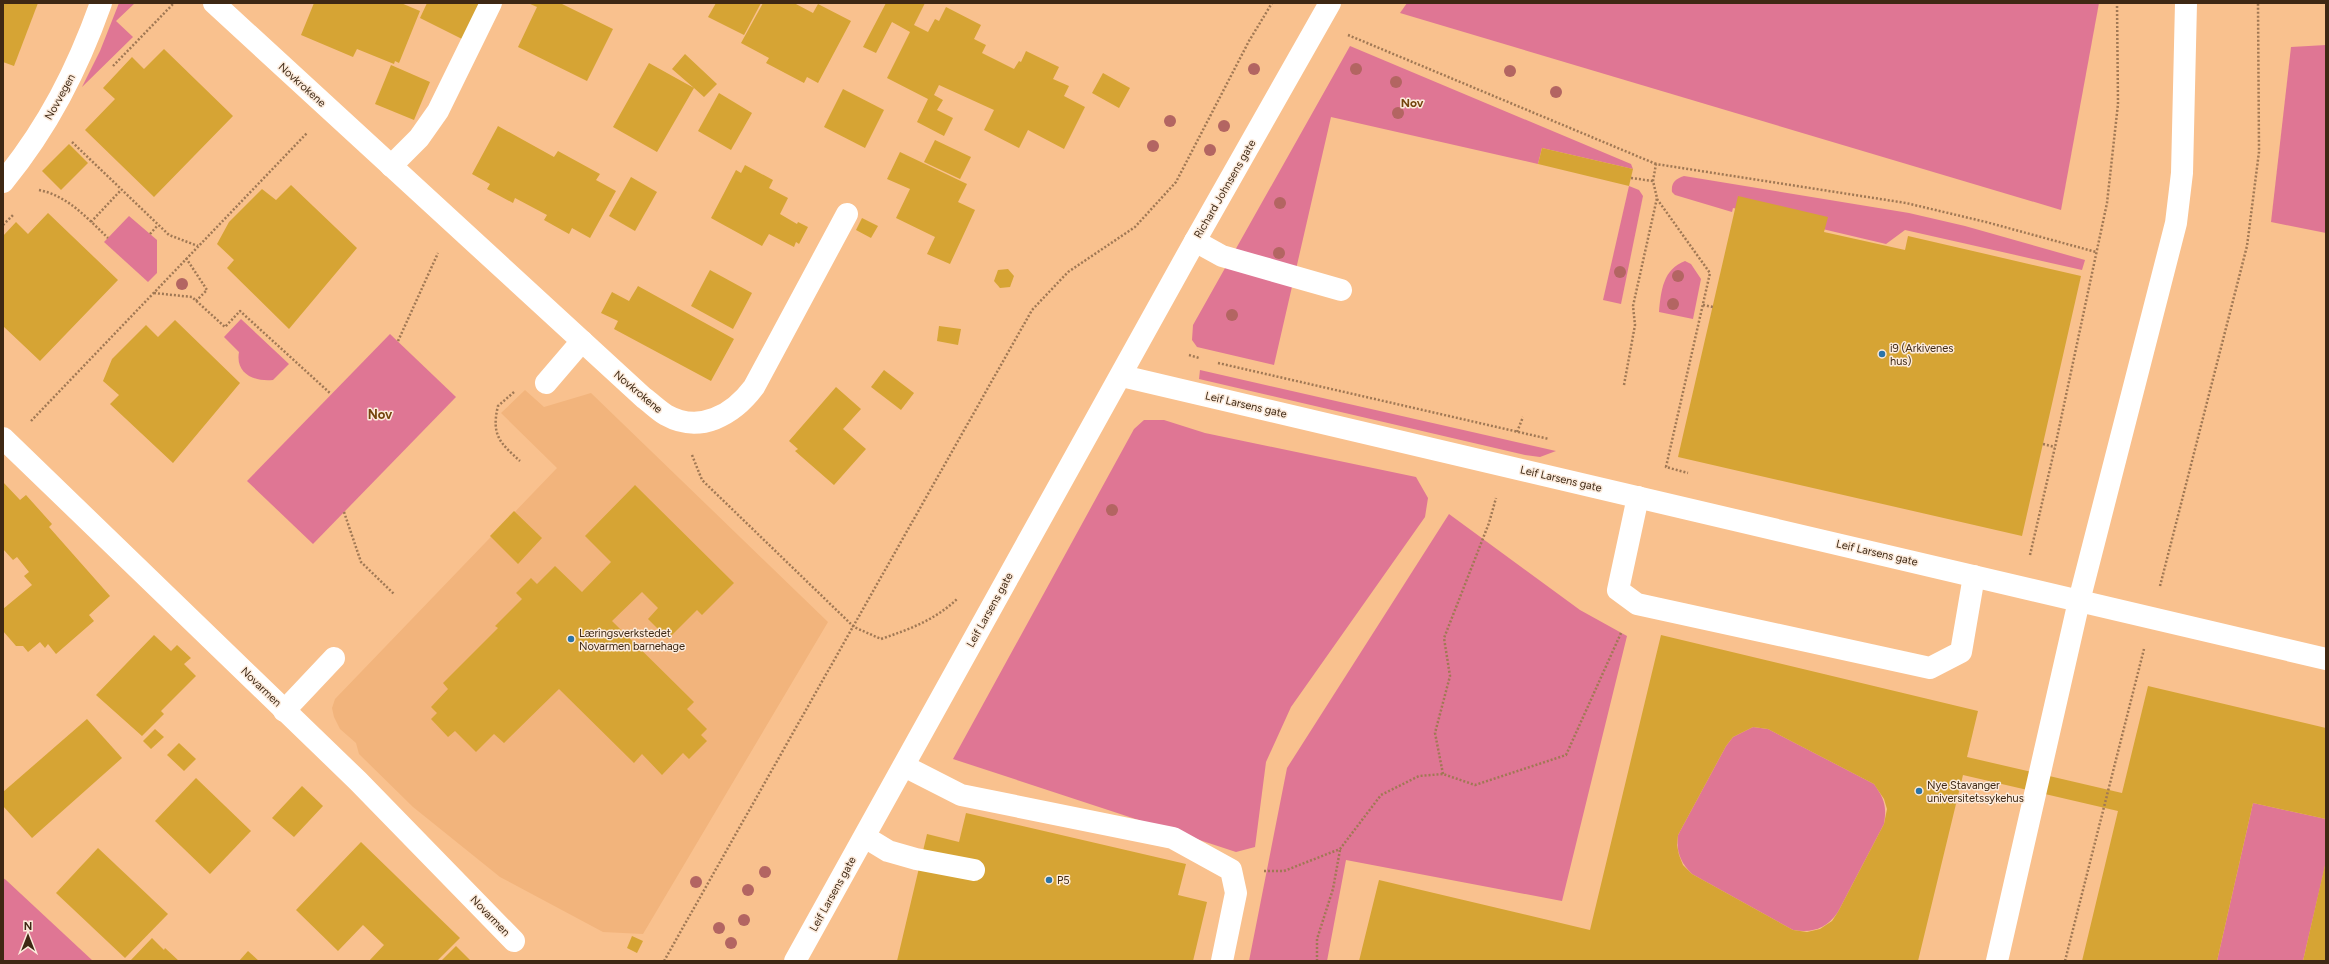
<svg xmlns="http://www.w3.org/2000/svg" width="2329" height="964" font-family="Figtree,sans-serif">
	<rect width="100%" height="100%" fill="#f9c18e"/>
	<path fill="#f2b47c" d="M525,390L544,407L591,393L828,622L643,934L603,932L500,877L413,807L359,754L356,743L340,729L334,717L332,708L335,699L557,468L501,413Z"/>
	<g fill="#df7694">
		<path d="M119,3H135L116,21L133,37L82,87L100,51Z"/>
		<path d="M1407,3H2099L2061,210L1400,13Z"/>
		<path d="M2326,45V233L2271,222L2291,47Z"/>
		<path d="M1350,46L1631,164L1633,169L1542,148L1538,164L1331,117L1274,365L1197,347L1192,340L1193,325Z"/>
		<path d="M1684,176L1909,213L1965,226L2085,260L2082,270L1905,230L1886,244L1733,208L1732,212L1675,195L1672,192C1671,183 1675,179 1684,176Z"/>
		<path d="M1629,186L1639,190L1643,196L1621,304L1603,300Z"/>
		<path d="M129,216L157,240V273L148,282L104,242Z"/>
		<path d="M1685,261L1691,264L1701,279L1693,319L1659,312C1661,291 1663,269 1685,261Z"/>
		<path d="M241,319L289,364L273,380C255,382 235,374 239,352L224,337Z"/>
		<path d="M390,334L456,397L313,544L247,481Z"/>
		<path d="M1200,370L1556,451L1540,457L1525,455L1199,379Z"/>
		<path d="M1144,420H1164L1205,433L1416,477L1428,498L1425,517L1291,707L1266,762L1255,847L1236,852L953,759L1134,429Z"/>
		<path d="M1449,514L1580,610L1627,636L1562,901L1346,860L1327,961H1249L1287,768Z"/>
		<path d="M1753,727L1768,729L1874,784C1884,798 1887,806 1884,824L1838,912C1826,929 1813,933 1793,930L1692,874C1680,862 1676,851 1678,835L1726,746L1733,737Z"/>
		<path d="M2253,803L2326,819V862L2303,961H2217Z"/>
		<path d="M3,878L6,880L93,961H3Z"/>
	</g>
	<g fill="#d6a434" fill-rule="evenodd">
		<path d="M3,3H38L14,66L3,62Z"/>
		<path d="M314,3H401L420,11L399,63L395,61L394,64L357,49L353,57L301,35Z"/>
		<path d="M427,3H480L462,39L420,18Z"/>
		<path d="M528,3H560L613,29L587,81L518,47L537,7Z"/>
		<path d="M716,3H761L744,35L708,17Z"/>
		<path d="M763,3H794L813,13L818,4L851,21L818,83L807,77L804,83L766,63L769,58L741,43Z"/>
		<path d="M886,3H925L914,25L928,32L935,19L939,21L946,7L981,25L974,39L986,45L982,53L1014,69L1019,61L1021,62L1026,51L1059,67L1053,79L1069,86L1064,96L1085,107L1064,149L1028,130L1019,148L984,130L994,110L939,85L934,95L943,100L937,110L953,118L944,136L917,122L928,99L887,78L910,32L892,22L876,53L863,47Z"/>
		<path d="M164,49L233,116L154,197L85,130L115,99L103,88L132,57L144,69Z"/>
		<path d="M685,54L717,84L704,97L694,88L657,152L613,127L649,63L694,88L672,69Z"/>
		<path d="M391,65L430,82L414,120L375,104Z"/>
		<path d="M1103,73L1130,88L1119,108L1092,93Z"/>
		<path d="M843,89L884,110L865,148L824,127Z"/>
		<path d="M719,93L752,113L731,150L698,131Z"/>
		<path d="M498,126L554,157L558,151L600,174L596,180L616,191L590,238L572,228L569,234L544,220L547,215L515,198L513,203L487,189L490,184L472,174Z"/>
		<path d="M935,140L971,157L960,179L924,162Z"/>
		<path d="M69,144L88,163L61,190L42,171Z"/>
		<path d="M1542,148L1633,169L1629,186L1538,164Z"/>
		<path d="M900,152L967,184L958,202L975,210L950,264L927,254L935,237L896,218L910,189L887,179Z"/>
		<path d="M745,165L773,180L769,188L788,198L780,214L797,224L798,222L808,227L799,244L796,242L794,247L769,234L762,246L711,218L736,170L741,173Z"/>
		<path d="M631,177L657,192L635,231L609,216Z"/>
		<path d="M291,185L357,248L289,329L227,268L234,260L217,244L229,222L262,189L276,200Z"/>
		<path d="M1738,196L1828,217L1824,232L1905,250L1908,236L2081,276L2022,536L1678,457Z"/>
		<path d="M48,213L118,280L40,361L3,326V236L16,222L28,234Z"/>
		<path d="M862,218L878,226L871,238L856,230Z"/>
		<path d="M1008,269L1014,276L1010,287L1000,288L994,281L998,270Z"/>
		<path d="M710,270L752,293L733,329L691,306Z"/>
		<path d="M638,286L734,339L711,381L614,329L618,321L601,313L612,292L629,301Z"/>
		<path d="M175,320L240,383L173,463L110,404L119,395L103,381L112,359L146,325L158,337Z"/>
		<path d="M939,326L961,329L958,345L937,341Z"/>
		<path d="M884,370L914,393L901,410L871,387Z"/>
		<path d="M836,387L861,409L843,429L866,449L834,485L795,451L798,449L789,441Z"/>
		<path d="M3,482L20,500L26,495L52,524L49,527L110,596L89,615L94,621L56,654L48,644L45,648L40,642L28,652L23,646H16L3,631V609L32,585L24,576L29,572L17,557L13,560L3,549Z"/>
		<path d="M635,485L734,583L702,615L697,610L668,639L648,619L658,608L642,592L612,621L694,702L687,709L707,729L701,735L707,741L689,759L683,753L662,775L642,754L634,763L559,689L504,743L494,734L476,752L455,731L448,737L431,719L437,713L431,707L448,689L443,683L498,628L495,626L522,599L516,593L531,578L537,584L555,566L582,592L611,562L585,536Z"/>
		<path d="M514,511L542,538L518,564L490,536Z"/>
		<path d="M154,635L171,651L177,645L191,658L184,664L196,676L161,711L164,714L142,736L96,695Z"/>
		<path d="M1661,635L1978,711L1967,757L2122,793L2148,686L2326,728V819L2253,803L2217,961H2082L2118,811L1963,775L1918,961H1359L1379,880L1590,930ZM1753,727L1768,729L1874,784L1884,799L1887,809L1884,824L1838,912L1832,921L1820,929L1807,932L1793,930L1692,874L1683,865L1679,855L1677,845L1678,835L1726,746L1733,737Z"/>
		<path d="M87,719L122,758L32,838L3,806V792Z"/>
		<path d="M155,729L164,737L151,749L143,741Z"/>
		<path d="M179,743L196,759L184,771L167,755Z"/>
		<path d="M196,778L251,831L210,874L155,821Z"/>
		<path d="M302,786L323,806L294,837L272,818Z"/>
		<path d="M966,813L1186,864L1178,895L1207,902L1193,961H897L927,834L959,842Z"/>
		<path d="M361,842L460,938L437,961H369L384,945L363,925L338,951L296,910Z"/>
		<path d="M98,848L168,914L125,958L56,893Z"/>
		<path d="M2325,865L2326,961H2303Z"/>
		<path d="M632,936L643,941L637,953L627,948Z"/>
		<path d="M152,938L164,950L165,948L179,961H130Z"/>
		<path d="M456,946L471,961H441Z"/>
		<path d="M248,951L259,961H239Z"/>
	</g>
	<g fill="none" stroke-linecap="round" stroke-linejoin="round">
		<g stroke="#a07854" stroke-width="2.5" stroke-dasharray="2 2" stroke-linecap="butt">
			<path d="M1348,35L1656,164"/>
			<path d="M113,66L174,3"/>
			<path d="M72,142L169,235L198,246"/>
			<path d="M1631,178L1653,181"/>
			<path d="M39,190C68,196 87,218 108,238"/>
			<path d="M1657,199L1710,273L1666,467L1688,473"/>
			<path d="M91,222L121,190"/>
			<path d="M3,225L14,214"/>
			<path d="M150,234L158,225"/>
			<path d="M186,258L207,290L196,301"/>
			<path d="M154,293L192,297L225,327L240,311L331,394"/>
			<path d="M1703,305L1713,307"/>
			<path d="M398,341L438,253"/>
			<path d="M1189,355L1199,358"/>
			<path d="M1218,363L1549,439"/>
			<path d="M1624,385L1635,325L1633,306L1657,198L1653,181L1656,164L1906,203L1986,222L2096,252"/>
			<path d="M514,392L498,406C491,435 500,443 520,461"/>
			<path d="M31,421L307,133"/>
			<path d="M1517,432L1523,417"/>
			<path d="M2043,444L2055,447"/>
			<path d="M692,455L702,480L854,627L881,639C910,629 935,620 957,599"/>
			<path d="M344,512L361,562L394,594"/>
			<path d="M2030,555L2055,447L2107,203L2118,104L2117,3"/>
			<path d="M2160,586L2247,246L2259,152L2258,3"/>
			<path d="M1443,774L1435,733L1450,676L1444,638L1489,523L1496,498"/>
			<path d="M1264,871H1284L1340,849L1381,795L1419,776L1443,774L1475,785L1566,755L1621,633"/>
			<path d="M664,961L1032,310L1068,272L1135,227L1176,182L1249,41L1272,3"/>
			<path d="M1317,961V939L1333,889L1340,850"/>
			<path d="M2065,961L2144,649"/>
		</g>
		<g stroke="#fff" stroke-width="22">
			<path d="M214,3L644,398C651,403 658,410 666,415C700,434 733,415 754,387L847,214"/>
			<path d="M391,166L419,138L438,111L491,3"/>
			<path d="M3,182C48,127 77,70 101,3"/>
			<path d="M1195,241L1222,256L1341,290"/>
			<path d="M1122,376L2326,659"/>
			<path d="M546,383L582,341"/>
			<path d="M3,438L358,781L514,941"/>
			<path d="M1638,497L1618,590L1637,604L1930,668L1961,652L1974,576"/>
			<path d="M284,711L334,658"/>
			<path d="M904,766L961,795L1173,838L1231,870L1236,893L1222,961"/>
			<path d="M865,837L888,851L916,859L974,870"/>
			<path d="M795,961L1195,241L1330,3"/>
			<path d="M1997,961L2079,601L2176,223L2182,173L2186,3"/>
		</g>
	</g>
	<g fill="#b36562">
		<circle cx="1254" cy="69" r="6"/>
		<circle cx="1356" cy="69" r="6"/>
		<circle cx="1510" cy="71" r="6"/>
		<circle cx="1396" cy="82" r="6"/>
		<circle cx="1556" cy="92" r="6"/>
		<circle cx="1398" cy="113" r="6"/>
		<circle cx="1170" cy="121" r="6"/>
		<circle cx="1224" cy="126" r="6"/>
		<circle cx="1153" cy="146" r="6"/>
		<circle cx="1210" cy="150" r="6"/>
		<circle cx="1280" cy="203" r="6"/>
		<circle cx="1279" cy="253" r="6"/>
		<circle cx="1620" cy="272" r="6"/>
		<circle cx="1678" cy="276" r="6"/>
		<circle cx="182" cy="284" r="6"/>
		<circle cx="1673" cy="304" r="6"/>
		<circle cx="1232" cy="315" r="6"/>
		<circle cx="1112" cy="510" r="6"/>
		<circle cx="765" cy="872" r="6"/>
		<circle cx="696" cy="882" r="6"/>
		<circle cx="748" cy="890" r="6"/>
		<circle cx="744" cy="920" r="6"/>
		<circle cx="719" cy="928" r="6"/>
		<circle cx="731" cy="943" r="6"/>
	</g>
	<g fill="#2b74a8" stroke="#fcebdc" stroke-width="1.5">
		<circle cx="1882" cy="354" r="4"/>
		<circle cx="571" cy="639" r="4"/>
		<circle cx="1919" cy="791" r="4"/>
		<circle cx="1049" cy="880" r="4"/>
	</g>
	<g text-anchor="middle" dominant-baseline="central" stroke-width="3" stroke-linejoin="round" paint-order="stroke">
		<g font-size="11" fill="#3e2814" stroke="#fcebdc">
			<text transform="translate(302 85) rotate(42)">Novkrokene</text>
			<text transform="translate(60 97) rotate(-61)">Novvegen</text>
			<text transform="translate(1225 189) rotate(-60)">Richard Johnsens gate</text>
			<text transform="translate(638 392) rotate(40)">Novkrokene</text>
			<text transform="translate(1246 405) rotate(13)">Leif Larsens gate</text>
			<text transform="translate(1561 479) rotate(13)">Leif Larsens gate</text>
			<text transform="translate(1877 553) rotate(13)">Leif Larsens gate</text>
			<text transform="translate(990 610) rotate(-61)">Leif Larsens gate</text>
			<text transform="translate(261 687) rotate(44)">Novarmen</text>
			<text transform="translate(833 894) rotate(-61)">Leif Larsens gate</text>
			<text transform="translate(490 916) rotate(46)">Novarmen</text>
		</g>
		<g font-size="11" fill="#3e2814" stroke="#fcebdc" text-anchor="start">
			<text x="1890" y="348">i9 (Arkivenes<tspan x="1890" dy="13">hus)</tspan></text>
			<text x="579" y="633">Læringsverkstedet<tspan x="579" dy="13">Novarmen barnehage</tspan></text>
			<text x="1927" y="785">Nye Stavanger<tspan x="1927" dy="13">universitetssykehus</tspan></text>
			<text x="1057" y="880">P5</text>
		</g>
		<g font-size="12" font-weight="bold" fill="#74440d" stroke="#fcebdc">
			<text x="1412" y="103">Nov</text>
		</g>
		<g font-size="13" font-weight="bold" fill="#74440d" stroke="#fcebdc">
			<text x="380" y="414">Nov</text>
		</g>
	</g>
	<rect width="2329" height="964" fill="none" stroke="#3e2814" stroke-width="8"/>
	<g transform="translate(28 936)" stroke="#fcebdc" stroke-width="3" paint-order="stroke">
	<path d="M0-3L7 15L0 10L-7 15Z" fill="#3e2814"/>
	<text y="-6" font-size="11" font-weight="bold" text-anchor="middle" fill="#3e2814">N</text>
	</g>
</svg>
